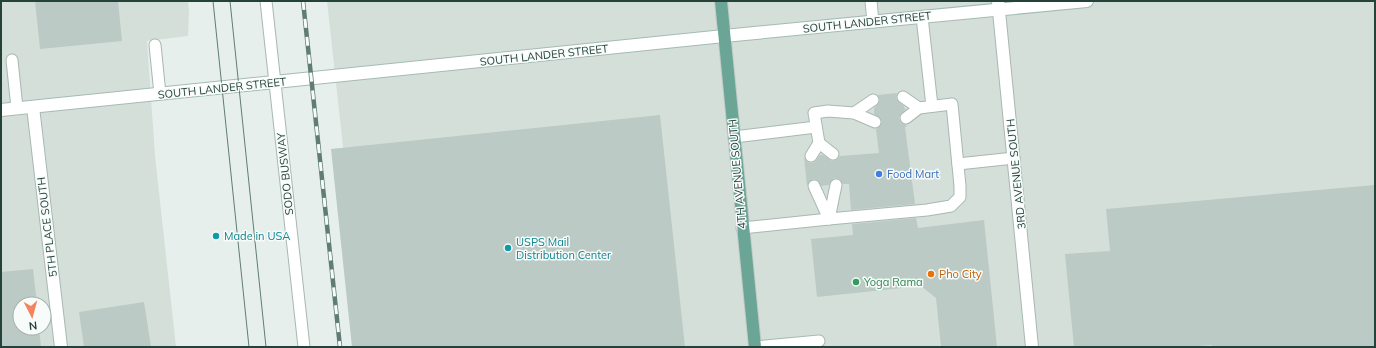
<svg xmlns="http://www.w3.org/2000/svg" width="1376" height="348" font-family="Mulish,sans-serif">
	<rect width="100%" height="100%" fill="#e6efeb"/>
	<g fill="#d4dfda" fill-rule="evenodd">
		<path d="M1,1H188L189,12L188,36L147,41L155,156L176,347H1ZM20,304H44V328H20Z"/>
		<path d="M327,1H1375V347H365Z"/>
	</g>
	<g fill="#bbcac4">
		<path d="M35,1H118L122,41L40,49Z"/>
		<path d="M897,93L896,97L897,100L904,106L905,110L900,115L899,119L901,123L906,125L907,127H905L915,204L851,210L849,184H843L840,180L834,178L831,181L829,185L821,186L818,181L814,179L809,182L807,186L804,157L807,162L811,163L815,162L820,155H823L832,161L836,160L840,156L879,153L876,129L879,127L882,122L880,118L874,114V108L879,103L880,99L878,95Z"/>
		<path d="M660,115L685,347H352L331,149Z"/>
		<path d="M1375,185V347H1212V345L1185,347H1074L1065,254L1110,251L1106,209Z"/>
		<path d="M916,218L918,228L984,220L997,347H941L936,298L921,286L817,297L811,239L853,235L852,224Z"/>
		<path d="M33,269L37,304H20V328H39L41,347H1V272Z"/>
		<path d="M144,302L151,347H84L79,312Z"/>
	</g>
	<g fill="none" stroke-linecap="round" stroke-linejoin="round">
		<defs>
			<g id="service">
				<path d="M266,1L304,347"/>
				<path d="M871,1L873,22"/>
				<path d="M922,17L932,106"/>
				<path d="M155,45L160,94"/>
				<path d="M12,60L17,108"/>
				<path d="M903,97L919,108L906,118"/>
				<path d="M854,113L873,100"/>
				<path d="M734,137L816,127"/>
				<path d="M819,143L833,154"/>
				<path d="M811,156L819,143L814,113L828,111L854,113L875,122"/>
				<path d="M958,164L1014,158"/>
				<path d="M814,186L829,219L927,210L951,206L960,197V186L952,104L919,108"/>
				<path d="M742,228L829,219L836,185"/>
				<path d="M755,347L819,341"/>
			</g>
			<g id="minor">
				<path d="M998,1L1032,347"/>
				<path d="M33,107L61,347"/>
			</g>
			<path id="secondary" d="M1,110L724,36L1087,1"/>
			<path id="primary" d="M721,1L755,347"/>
		</defs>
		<use href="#service" stroke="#a8b8b2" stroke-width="13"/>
		<use href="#minor" stroke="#a8b8b2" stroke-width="14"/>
		<use href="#secondary" stroke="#a4bbb3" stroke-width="14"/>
		<use href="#primary" stroke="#c2cac8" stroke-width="14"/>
		<use href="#service" stroke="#fff" stroke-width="11"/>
		<use href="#minor" stroke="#fff" stroke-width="12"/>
		<use href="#secondary" stroke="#fff" stroke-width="12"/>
		<use href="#primary" stroke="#6aa596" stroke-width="12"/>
		<g stroke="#5f7d75" stroke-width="1">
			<path d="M213,1L249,347"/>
			<path d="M230,1L266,347"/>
		</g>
		<defs>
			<path id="rail" d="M303,1L340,347"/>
		</defs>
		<use href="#rail" stroke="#5f7d75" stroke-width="4.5"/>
		<use href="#rail" stroke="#f7fbf9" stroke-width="3" stroke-dasharray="9" stroke-linecap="butt"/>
	</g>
	<circle fill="#3f7fe0" stroke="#f7fbf9" stroke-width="1.5" cx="879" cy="174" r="4"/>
	<g fill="#0f9aa8" stroke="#f7fbf9" stroke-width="1.5">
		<circle cx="216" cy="236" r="4"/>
		<circle cx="508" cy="248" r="4"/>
	</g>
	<circle fill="#e8710a" stroke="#f7fbf9" stroke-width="1.5" cx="931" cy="274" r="4"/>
	<circle fill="#2e9e5b" stroke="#f7fbf9" stroke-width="1.5" cx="856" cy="282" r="4"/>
	<g text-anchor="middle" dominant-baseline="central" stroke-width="3" stroke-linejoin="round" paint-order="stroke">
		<g font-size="11" fill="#24423a" stroke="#f7fbf9">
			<text transform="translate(867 22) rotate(-6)">SOUTH LANDER STREET</text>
			<text transform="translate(544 55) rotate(-6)">SOUTH LANDER STREET</text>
			<text transform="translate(222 88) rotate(-6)">SOUTH LANDER STREET</text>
			<text transform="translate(285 174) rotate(-96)">SODO BUSWAY</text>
			<text transform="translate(737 174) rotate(-95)">4TH AVENUE SOUTH</text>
			<text transform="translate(1016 174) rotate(-96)">3RD AVENUE SOUTH</text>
			<text transform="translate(47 227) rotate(-97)">5TH PLACE SOUTH</text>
		</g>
		<g font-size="11" fill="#366cbe" stroke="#f7fbf9" text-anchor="start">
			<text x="887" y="174">Food Mart</text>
		</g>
		<g font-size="11" fill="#0d838f" stroke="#f7fbf9" text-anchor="start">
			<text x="224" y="236">Made in USA</text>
			<text x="516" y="242">USPS Mail<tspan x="516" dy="13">Distribution Center</tspan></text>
		</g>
		<g font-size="11" fill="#c56008" stroke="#f7fbf9" text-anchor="start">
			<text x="939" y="274">Pho City</text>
		</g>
		<g font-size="11" fill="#27864d" stroke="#f7fbf9" text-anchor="start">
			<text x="864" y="282">Yoga Rama</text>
		</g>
	</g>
	<rect width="1376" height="348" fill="none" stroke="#24423a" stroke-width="4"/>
	<g transform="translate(32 316) rotate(174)"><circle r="19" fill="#f7fbf9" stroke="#a3b1ad"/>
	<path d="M0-3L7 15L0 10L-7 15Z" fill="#f4845f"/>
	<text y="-6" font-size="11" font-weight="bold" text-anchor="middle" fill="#24423a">N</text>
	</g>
</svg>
